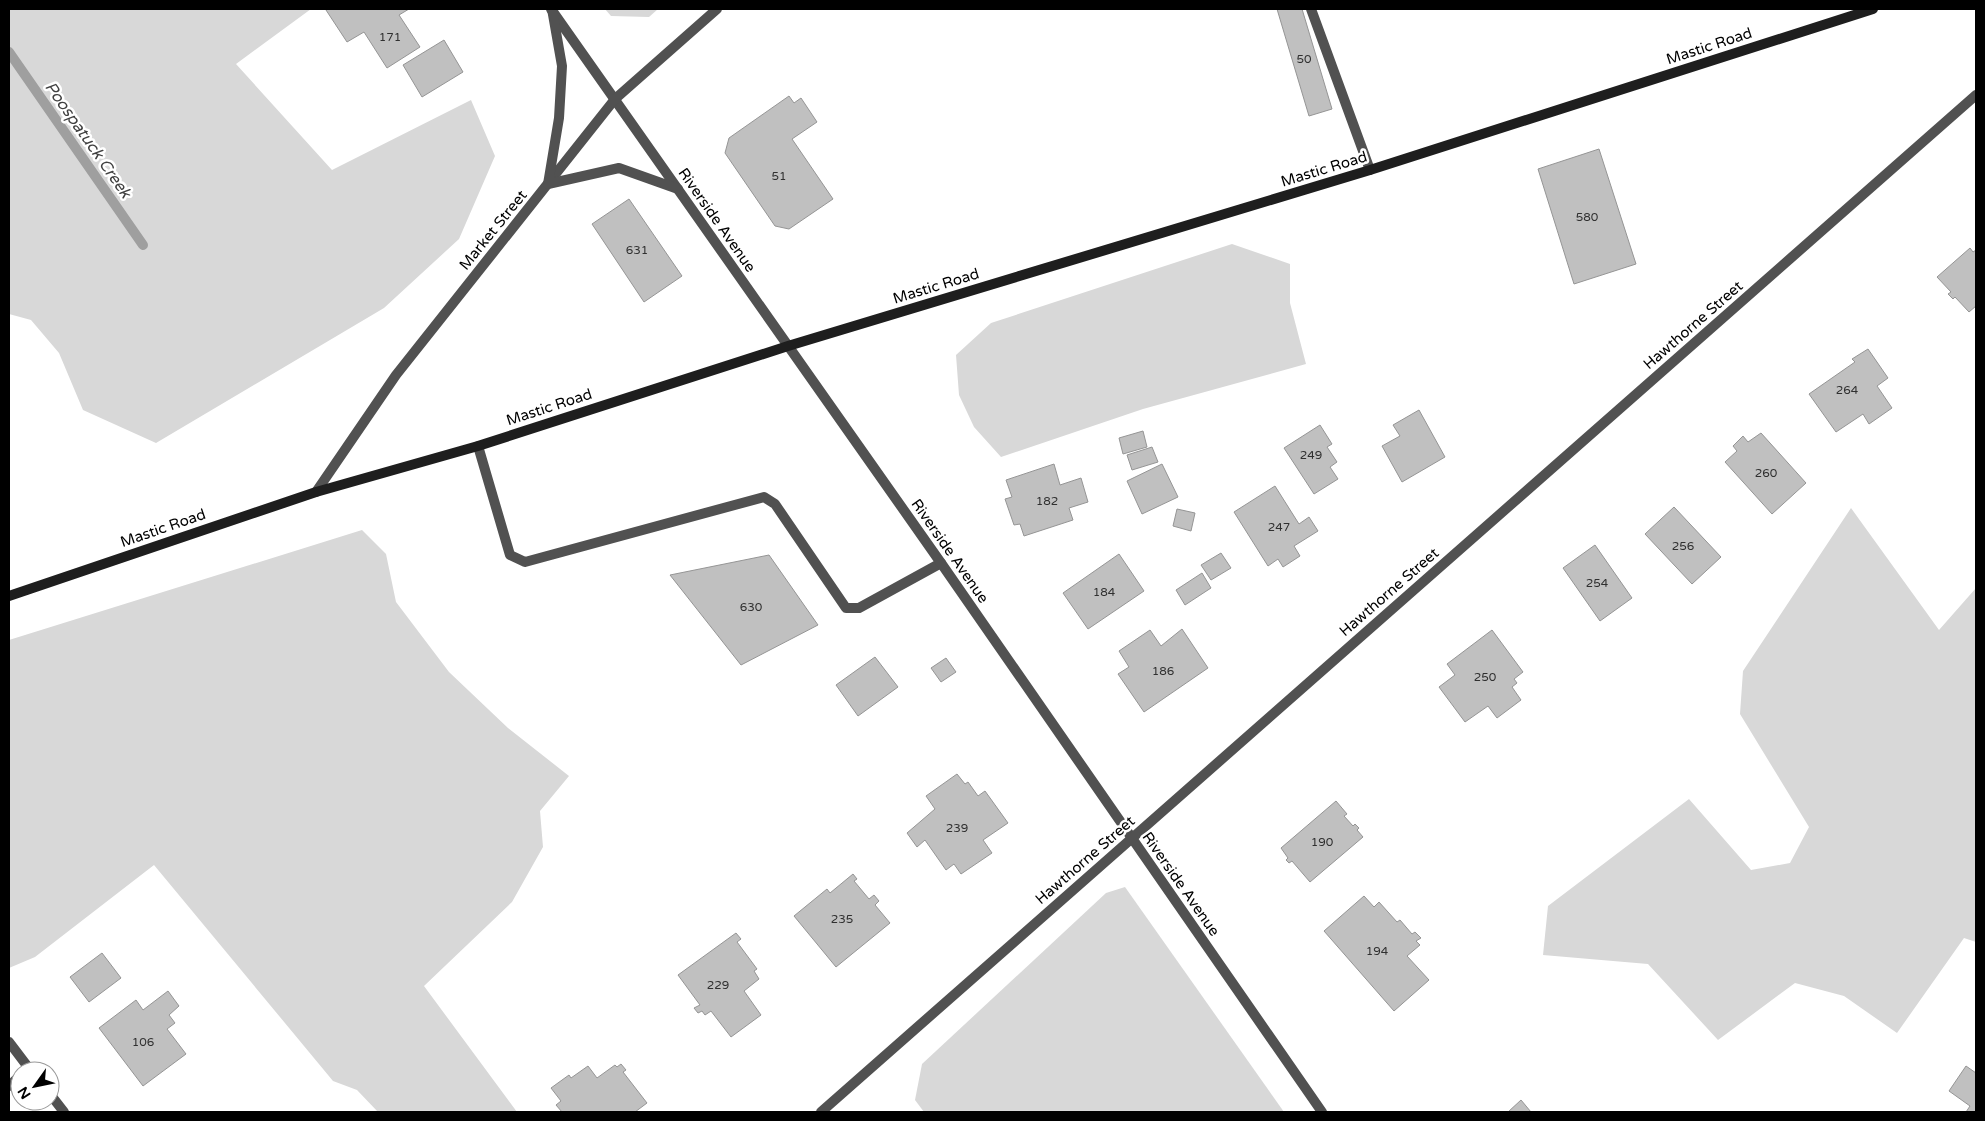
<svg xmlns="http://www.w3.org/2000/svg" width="1985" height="1121" font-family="'Varela Round',sans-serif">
	<rect width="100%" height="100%" fill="#fff"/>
	<g fill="#d8d8d8">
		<path d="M9,9H311L236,64L332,170L471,100L495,156L459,239L384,308L156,443L83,410L59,353L31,320L9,314Z"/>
		<path d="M605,9H658L649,17L611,16Z"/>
		<path d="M1232,244L1290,264V303L1306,364L1143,409L1001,457L974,427L959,395L956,355L991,323Z"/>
		<path d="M1851,508L1939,630L1976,588V942L1964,938L1897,1033L1844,996L1795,983L1718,1040L1648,964L1543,955L1548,906L1689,799L1751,870L1790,863L1809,827L1740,714L1743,671Z"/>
		<path d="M362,530L386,554L396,602L449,672L508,728L569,776L540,811L543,847L512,902L424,986L517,1112H378L357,1090L333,1081L154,865L35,957L9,968V640Z"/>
		<path d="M1125,887L1284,1112H924L915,1100L922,1064L1106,893Z"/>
	</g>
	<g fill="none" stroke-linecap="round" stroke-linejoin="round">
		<path stroke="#9f9f9f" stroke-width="10" d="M9,52L143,245"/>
	</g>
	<g fill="#c0c0c0" stroke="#959595">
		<path d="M329,9H409L399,15L420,47L387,68L364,32L347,42L326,10Z"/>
		<path d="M1277,9H1302L1332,109L1309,116Z"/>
		<path d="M444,40L463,72L422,97L403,65Z"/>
		<path d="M789,96L794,103L801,98L817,122L792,139L833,199L789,229L775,226L725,153L729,138Z"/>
		<path d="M1599,149L1636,264L1574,284L1538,169Z"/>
		<path d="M629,199L682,276L644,302L592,224Z"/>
		<path d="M1970,248L1973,252L1976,250V306L1969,312L1955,297L1953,299L1948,294L1951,292L1937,277Z"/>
		<path d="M1868,349L1888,378L1877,386L1892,408L1869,424L1863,414L1836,432L1809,394L1855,362L1852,359Z"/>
		<path d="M1419,410L1445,457L1402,482L1382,446L1400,436L1393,425Z"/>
		<path d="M1320,425L1332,444L1327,447L1337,462L1330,467L1338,479L1314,494L1284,448Z"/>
		<path d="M1143,431L1147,447L1123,454L1119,438Z"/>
		<path d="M1761,433L1806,483L1772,514L1725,462L1737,451L1733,446L1743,436L1748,442Z"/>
		<path d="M1152,447L1158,462L1132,470L1127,455Z"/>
		<path d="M1054,464L1060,485L1081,478L1088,502L1069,508L1073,520L1024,536L1020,524L1014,525L1005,499L1012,497L1006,480Z"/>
		<path d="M1162,464L1178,497L1142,514L1127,481Z"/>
		<path d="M1275,486L1299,524L1309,517L1318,531L1294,546L1300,556L1283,567L1278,559L1268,566L1234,512Z"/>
		<path d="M1674,507L1721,557L1692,584L1645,534Z"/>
		<path d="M1177,509L1195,513L1191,531L1173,526Z"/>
		<path d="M1595,545L1632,598L1600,621L1563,568Z"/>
		<path d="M1221,553L1231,568L1211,580L1201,565Z"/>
		<path d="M1119,554L1144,591L1088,629L1063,593Z"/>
		<path d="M769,555L818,625L741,665L670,575Z"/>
		<path d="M1202,573L1211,588L1185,605L1176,590Z"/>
		<path d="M1182,629L1208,668L1144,712L1118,674L1129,667L1119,651L1150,630L1161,646Z"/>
		<path d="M1492,630L1523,672L1514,679L1517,683L1512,687L1521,700L1497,718L1488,706L1465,722L1439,687L1455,675L1447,664Z"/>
		<path d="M875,657L898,687L858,716L836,685Z"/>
		<path d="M946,658L956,672L941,682L931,668Z"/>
		<path d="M957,774L965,784L968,782L978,796L985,791L1008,823L983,840L992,853L961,874L954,864L946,870L925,840L917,847L907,833L935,809L926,796Z"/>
		<path d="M1336,801L1347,814L1344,816L1353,826L1355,824L1359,828L1357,830L1363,837L1310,882L1292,861L1289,863L1286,860L1288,858L1281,848Z"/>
		<path d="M853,874L857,879L854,881L869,899L874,895L879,901L875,905L890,923L836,967L794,916L827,889L830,893Z"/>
		<path d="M1364,896L1374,907L1379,902L1397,922L1400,920L1412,934L1415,932L1421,938L1416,941L1420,945L1407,956L1429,980L1394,1011L1324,931Z"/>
		<path d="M736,933L741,939L737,942L757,969L754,971L759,979L744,991L761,1015L731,1037L711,1011L705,1015L702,1011L698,1013L694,1008L700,1005L678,975Z"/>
		<path d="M102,953L121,978L89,1002L70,977Z"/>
		<path d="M168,991L179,1006L169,1015L175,1023L167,1029L186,1054L143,1086L99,1028L136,1000L143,1010Z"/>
		<path d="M621,1064L626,1070L623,1072L647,1103L635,1112H562L556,1105L561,1101L551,1088L569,1075L571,1078L588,1066L597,1078L615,1065L617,1067Z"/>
		<path d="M1966,1066L1976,1073V1112H1966L1970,1106L1949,1091Z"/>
		<path d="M1521,1100L1531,1112H1508Z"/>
	</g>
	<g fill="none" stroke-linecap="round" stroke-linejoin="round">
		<g stroke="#515151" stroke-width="10">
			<path d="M1311,9L1370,170"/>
			<path d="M478,446L510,555L525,562L764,497L775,504L846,608H859L941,563"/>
		</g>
		<g stroke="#515151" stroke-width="10">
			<path d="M551,9L941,563L1322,1112"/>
			<path d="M316,492L396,375L615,99L717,9"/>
			<path d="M9,1042L31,1071"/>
			<path d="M9,1086L20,1076"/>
			<path d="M50,1094L64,1112"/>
			<path d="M821,1112L1976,95"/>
		</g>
		<path stroke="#515151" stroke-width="10" d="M552,9L562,66L559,118L548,184L619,168L678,189"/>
		<path stroke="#1e1e1e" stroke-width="10" d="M9,596L316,492L478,446L788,346L1370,170L1873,9"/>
	</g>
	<g text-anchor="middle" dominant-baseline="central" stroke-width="5" stroke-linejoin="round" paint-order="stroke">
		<g font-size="12" fill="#303030">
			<text x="390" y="37">171</text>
			<text x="1304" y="59">50</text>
			<text x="779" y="176">51</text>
			<text x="1587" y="217">580</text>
			<text x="637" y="250">631</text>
			<text x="1847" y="390">264</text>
			<text x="1311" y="455">249</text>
			<text x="1766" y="473">260</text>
			<text x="1047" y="501">182</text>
			<text x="1279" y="527">247</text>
			<text x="1683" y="546">256</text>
			<text x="1597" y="583">254</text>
			<text x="1104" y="592">184</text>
			<text x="751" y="607">630</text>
			<text x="1163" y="671">186</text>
			<text x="1485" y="677">250</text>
			<text x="957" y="828">239</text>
			<text x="1322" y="842">190</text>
			<text x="842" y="919">235</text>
			<text x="1377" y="951">194</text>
			<text x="718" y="985">229</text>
			<text x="143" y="1042">106</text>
		</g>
		<g font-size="15" fill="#000" stroke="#fff">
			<text transform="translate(1709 46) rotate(-18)">Mastic Road</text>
			<text transform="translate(1324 169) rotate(-17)">Mastic Road</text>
			<text transform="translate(717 220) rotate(55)">Riverside Avenue</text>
			<text transform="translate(493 230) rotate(-51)">Market Street</text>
			<text transform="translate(936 286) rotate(-17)">Mastic Road</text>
			<text transform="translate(1693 325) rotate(-41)">Hawthorne Street</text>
			<text transform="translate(549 407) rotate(-18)">Mastic Road</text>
			<text transform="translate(163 528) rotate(-19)">Mastic Road</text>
			<text transform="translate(950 551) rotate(55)">Riverside Avenue</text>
			<text transform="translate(1389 592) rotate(-41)">Hawthorne Street</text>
			<text transform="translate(1085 860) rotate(-41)">Hawthorne Street</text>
			<text transform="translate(1181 884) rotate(55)">Riverside Avenue</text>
		</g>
		<g font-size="16" font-style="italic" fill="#404040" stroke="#fff">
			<text transform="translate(88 140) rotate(55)">Poospatuck Creek</text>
		</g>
	</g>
	<rect width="1985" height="1121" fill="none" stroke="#000000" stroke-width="20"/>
	<g transform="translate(35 1086) rotate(237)"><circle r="24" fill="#ffffff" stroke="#999999"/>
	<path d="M0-4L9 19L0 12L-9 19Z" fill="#000000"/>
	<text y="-8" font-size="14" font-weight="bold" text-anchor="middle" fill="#000000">N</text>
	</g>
</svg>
